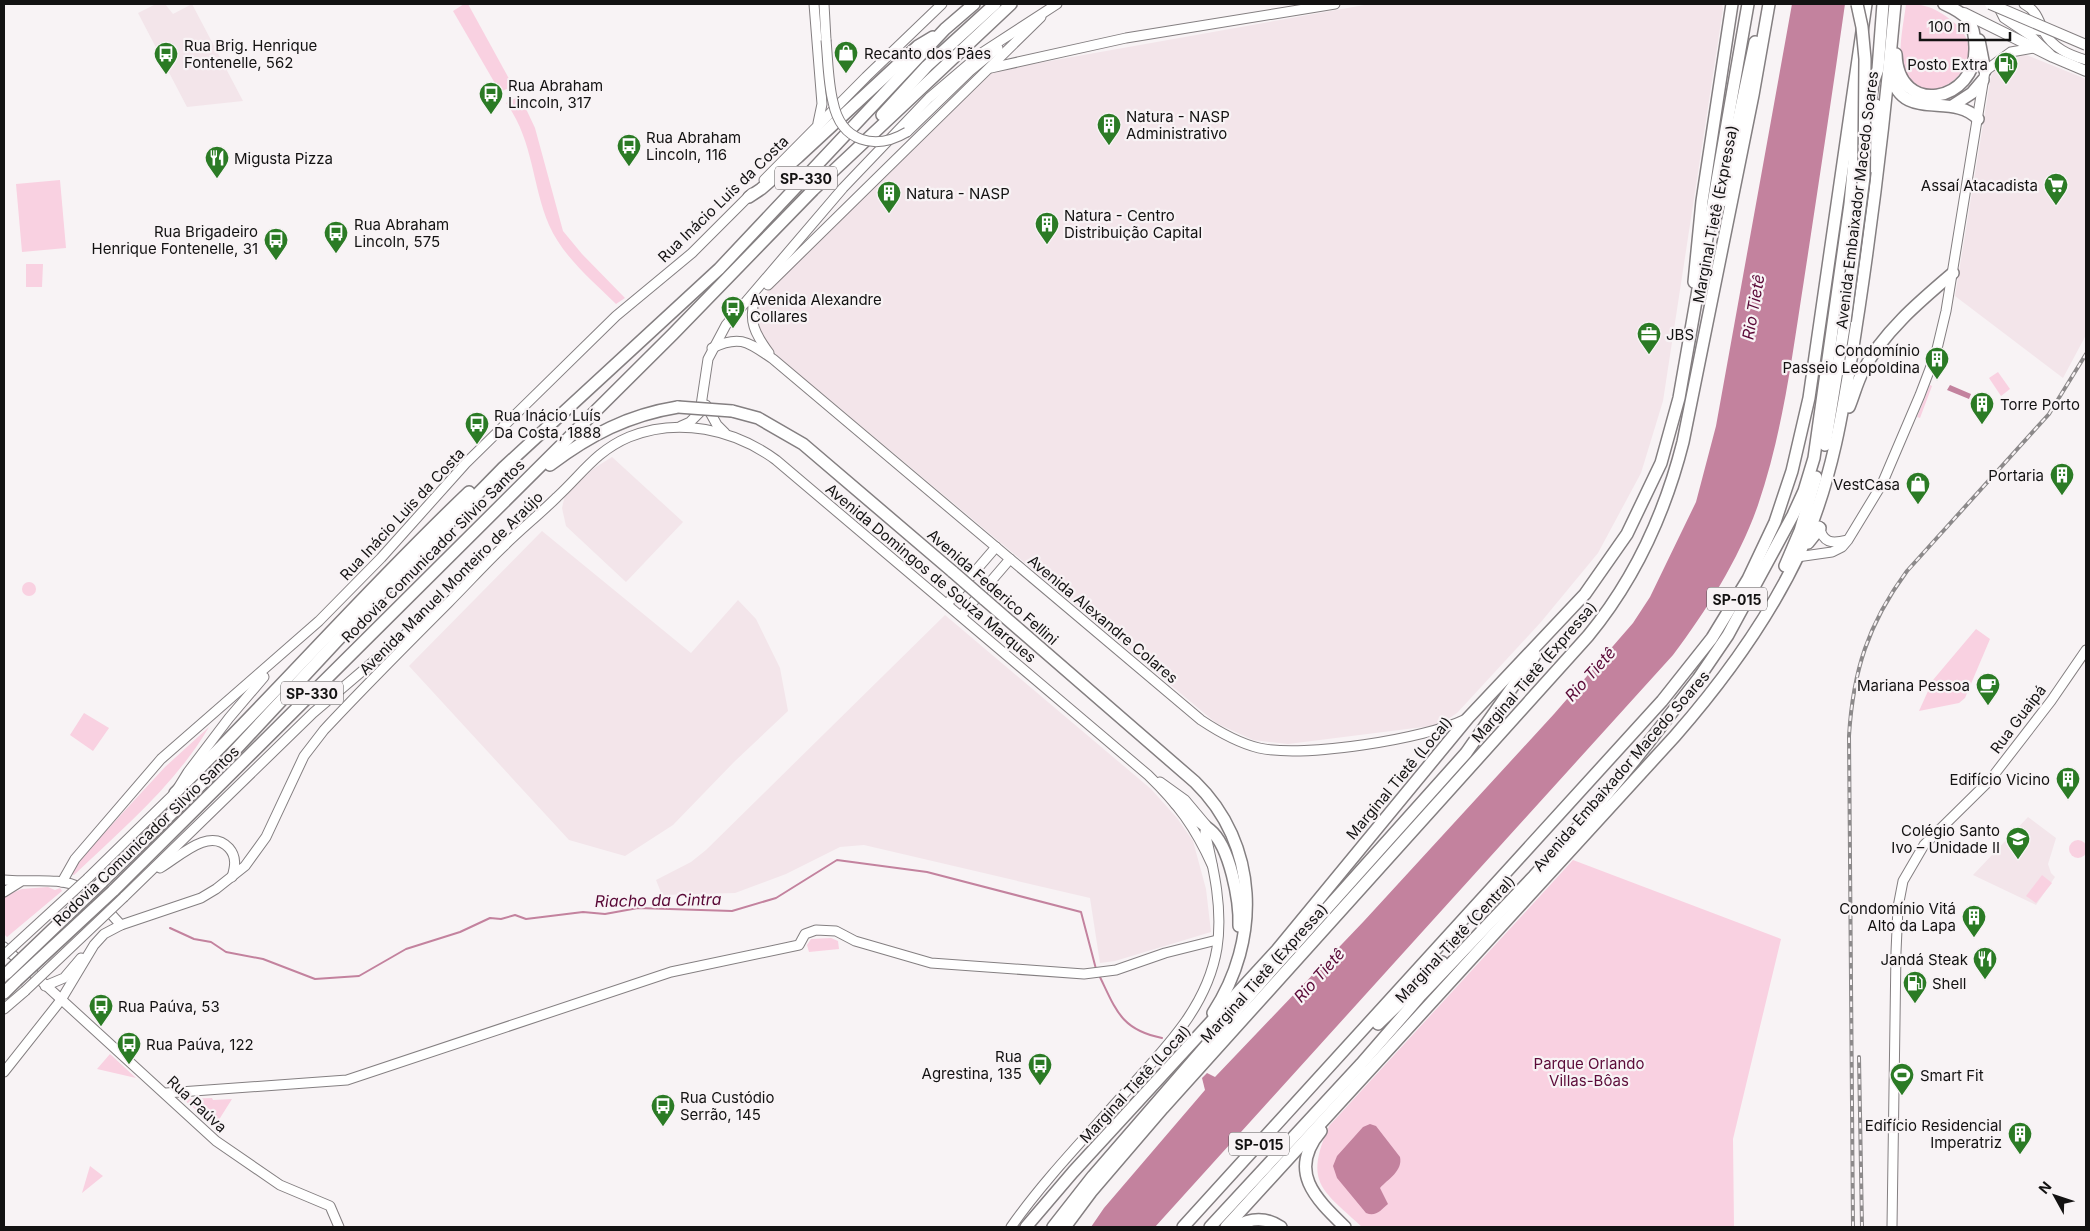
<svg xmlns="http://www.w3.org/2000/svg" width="2090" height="1231" font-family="Inter,sans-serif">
	<rect width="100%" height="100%" fill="#f8f3f5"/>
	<g fill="#f3e5ea">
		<path d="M156,4H165L173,14L192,4L243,101L187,107L138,13Z"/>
		<path d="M1370,4H1722L1723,9L1663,401L1641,473L1598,553L1541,622L1457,713L1439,725L1288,744L1253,740L1216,723L762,343L754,324L756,303L988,72Z"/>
		<path d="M2024,54L2086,79V335L2063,378L1955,296L1991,76L1998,66L2010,56Z"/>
		<path d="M612,457L683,522L626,582L566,526L562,508L565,495L593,469Z"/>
		<path d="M542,531L691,653L738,600L756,619L780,668L788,711L734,762L673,825L625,856L569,840L409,666Z"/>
		<path d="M945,615L1151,789L1177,818L1193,841L1206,889L1211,932L1115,961L1100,963L1090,898L864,845L840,847L786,874L735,893L662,895L656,880L691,862L706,850Z"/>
		<path d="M2028,817L2056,838L2048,864L2051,873L2055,877L2036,905L1973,875Z"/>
	</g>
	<g fill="#f9d1e1">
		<path d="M464,4H468L513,86L500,92L453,11Z"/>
		<path d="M1906,4C1926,4 1935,8 1951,20C2003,59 1927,120 1904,72C1896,56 1904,22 1906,4Z"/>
		<path d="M520,96L535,128L563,231L582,254L625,298L616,304C593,281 563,257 549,225C532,185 533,139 506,103Z"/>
		<path d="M60,180L66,248L22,252L16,184Z"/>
		<path d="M26,264H43L42,287H26Z"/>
		<path d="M1998,372L2010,389L2001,396L1989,378Z"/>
		<path d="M1930,385L1932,386L1920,418L1917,417Z"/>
		<circle cx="29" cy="589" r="7"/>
		<path d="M1976,629L1990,639L1965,698L1959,703L1919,711L1933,680Z"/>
		<path d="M84,713L109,728L93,751L70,735Z"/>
		<path d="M209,727C175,785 122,829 74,875L70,873L94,844L165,767Z"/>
		<circle cx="2078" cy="849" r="9"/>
		<path d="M1573,860L1781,939L1733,1139L1734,1227H1362C1321,1189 1304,1183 1329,1126Z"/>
		<path d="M2042,875L2052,883L2036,903L2026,896Z"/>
		<path d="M48,887L55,890L60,888L62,891L7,937L4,934V896L22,889Z"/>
		<path d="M831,938L838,941L839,949L809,952L807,945L811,939Z"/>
		<path d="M110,1054L136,1078L97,1069Z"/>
		<path d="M212,1098L213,1100L232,1099L215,1126L183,1099Z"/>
		<path d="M90,1166L103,1176L82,1193Z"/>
	</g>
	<g fill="#c3829e">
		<path d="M1792,4H1845C1832,96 1818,188 1804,280C1792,356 1783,432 1758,505C1739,559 1707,610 1673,655L1155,1227H1091L1104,1208L1205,1090L1202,1078L1207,1073L1215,1077L1364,921L1554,714L1633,623L1650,597L1696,502L1716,426Z"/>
		<path d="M1950,385L1971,394L1969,399L1947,390Z"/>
		<path d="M1370,1124L1376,1126L1400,1157C1403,1171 1388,1179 1380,1188L1388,1204C1381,1210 1376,1217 1366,1213L1337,1178L1333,1166L1337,1156L1363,1127Z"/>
	</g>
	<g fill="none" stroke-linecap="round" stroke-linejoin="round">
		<g stroke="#c3829e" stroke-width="2">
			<path d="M170,928L194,939L211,942L226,952L263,959L315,979L359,976L406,949L460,932L490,918L501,919L515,915L526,919L583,912L605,914L638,908L732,911L776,898L837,860L927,872L1081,912L1096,969"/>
			<path d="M1099,975C1116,1010 1121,1030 1162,1038"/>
		</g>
		<defs>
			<g id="secondary">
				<path d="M814,4L822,104L818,123"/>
				<path d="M824,4L826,40"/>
				<path d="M1997,4L2004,18L2031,36L2050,54"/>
				<path d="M2024,4C2037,11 2038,19 2044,32C2053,48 2069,55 2086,60"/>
				<path d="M2019,27L2044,31"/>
				<path d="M991,68L1126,38L1335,4"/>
				<path d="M907,132L970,71L998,48"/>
				<path d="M764,180L866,77L942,4"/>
				<path d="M768,285L1041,17"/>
				<path d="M755,298C748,321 755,334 769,353"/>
				<path d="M712,348C741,334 749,343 773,359L1201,720C1219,732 1238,743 1259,748C1304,758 1425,739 1466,719"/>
				<path d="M706,405L717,425L725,433"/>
				<path d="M681,426L690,422L700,412L708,359L726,325L843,188L929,98L983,52L1057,4"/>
				<path d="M1819,526C1823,543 1831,544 1847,540"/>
				<path d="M1797,557L1832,552L1842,547L1848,540L1882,484L1920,395L1936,353L1946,311L1985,71L2011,52L2034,48"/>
				<path d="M947,604L996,547"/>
				<path d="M961,616L1010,559"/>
				<path d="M160,868C178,858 209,826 229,848C237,857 235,867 232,877"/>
				<path d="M88,878L175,793L188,772L229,718L264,677"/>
				<path d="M4,880C28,883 59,876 81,888C96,896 109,912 121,925"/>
				<path d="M62,882L75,859L161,759L319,621L381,558L466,463L616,316L692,253L752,193"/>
				<path d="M4,892L20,882"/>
				<path d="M124,897L313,713L435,609"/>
				<path d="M4,947L216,1141L280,1185L330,1206L339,1227"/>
				<path d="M45,986L64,978L81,958"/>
				<path d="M4,1009L25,991"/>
				<path d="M4,1072L61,1000L94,945L104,934L121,925L201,898L216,889L245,866L266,837L304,756L324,730C364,687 406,645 448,603C467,584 485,564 504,546C521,529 540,514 557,497C582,474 596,451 629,437C678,417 734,429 776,460L1148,775C1178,804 1195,827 1212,865"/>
				<path d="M166,1093L347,1080L671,972L799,945L805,934L816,930L836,931L855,941L931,963L1084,974L1116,970L1165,953L1217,940"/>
				<path d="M1011,1227C1044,1180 1085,1138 1123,1095C1163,1050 1207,1009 1217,948C1223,909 1214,870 1205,832L1206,825L1185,800L1160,782"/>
				<path d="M1892,1227L1896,952L1898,907L1903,881L1924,845L1990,780L2051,701L2086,650"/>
			</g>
			<path id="primary" d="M1964,13L2053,57L2086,71"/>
			<g id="highway">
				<path d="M1979,40L1985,71"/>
				<path d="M1896,54C1898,118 1977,102 1975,47C1975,21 1966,14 1944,4"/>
				<path d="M1891,74C1902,124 1952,91 1978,119"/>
				<path d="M1952,106L1972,93L1983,80"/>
				<path d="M882,115L927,66L995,4"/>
				<path d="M1868,117L1873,83L1878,69L1883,4"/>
				<path d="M1873,167L1876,105"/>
				<path d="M749,197L761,189L798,157L918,46L933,37"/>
				<path d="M1721,202L1755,42"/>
				<path d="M1694,282L1702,201L1732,4"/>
				<path d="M1849,407C1854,395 1857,382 1863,371C1882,333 1920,301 1953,273"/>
				<path d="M732,411L758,418L803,444L953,572"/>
				<path d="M1825,445L1845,321"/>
				<path d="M550,465C590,435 628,415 678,407"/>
				<path d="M1808,543L1820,528"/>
				<path d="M1785,566L1800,531L1816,477"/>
				<path d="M984,599L1195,782C1259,844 1261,940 1213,1013"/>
				<path d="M175,793C275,695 367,589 469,492"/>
				<path d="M1176,803C1187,812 1199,821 1210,830C1230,846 1240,902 1239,926"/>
				<path d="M101,883L226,760L403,570L503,468L719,269L945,29L974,4"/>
				<path d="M113,891L673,334L813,190L1011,4"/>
				<path d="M4,993L16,981"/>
				<path d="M1378,1024L1442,962"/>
				<path d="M1321,1131C1287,1171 1315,1198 1345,1227"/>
				<path d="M1026,1227L1073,1172L1277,950L1468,718L1585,594L1627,534L1661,463L1679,398L1748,4"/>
				<path d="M1053,1227L1093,1176L1270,972L1466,753L1535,655"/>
				<path d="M1065,1227L1091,1192L1163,1108L1588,636C1635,579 1665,513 1683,442L1753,95L1769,4"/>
				<path d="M1183,1227L1662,701L1712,638L1748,579L1775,522L1792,471L1809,398L1866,4"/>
				<path d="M1210,1227L1361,1064L1421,995L1534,876L1598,805L1634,761L1698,679L1728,635L1793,515L1804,491L1814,458L1850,204L1860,95"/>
				<path d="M1226,1227L1675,736C1724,680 1768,620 1800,552C1836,474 1846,391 1859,308C1874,207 1886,106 1895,4"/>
				<path d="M1235,1227C1250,1218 1266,1217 1281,1227"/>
			</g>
		</defs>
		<use href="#secondary" stroke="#847f81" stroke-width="11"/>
		<use href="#primary" stroke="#847f81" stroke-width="12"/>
		<use href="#highway" stroke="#847f81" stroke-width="14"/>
		<use href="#secondary" stroke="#fff" stroke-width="9"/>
		<use href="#primary" stroke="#fff" stroke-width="10"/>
		<use href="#highway" stroke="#fff" stroke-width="11"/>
		<defs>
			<g id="rail">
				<path d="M1859,1057L1862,1227"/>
				<path d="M1853,1227L1849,736C1853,671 1868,624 1907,571L2049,414L2086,354"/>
			</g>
		</defs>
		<use href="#rail" stroke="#8c898a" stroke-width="4"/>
		<use href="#rail" stroke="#f8f3f5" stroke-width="2" stroke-dasharray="5.5" stroke-linecap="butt"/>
		<defs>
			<g id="secondary-bridge">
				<path d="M826,40C828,61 828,82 833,102C841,142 875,151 907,132"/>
				<path d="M4,955L88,878"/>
				<path d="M25,991L124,897"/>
			</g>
			<path id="primary-bridge" d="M1990,4L2086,45"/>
			<g id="highway-bridge">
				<path d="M1845,321L1864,177L1865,59L1862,27L1857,4"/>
				<path d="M678,407L732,411"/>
				<path d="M953,572L984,599"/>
				<path d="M7,973L101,883"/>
				<path d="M16,981L113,891"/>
			</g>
		</defs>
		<use href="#secondary-bridge" stroke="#847f81" stroke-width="11" stroke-linecap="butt"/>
		<use href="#primary-bridge" stroke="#847f81" stroke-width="12" stroke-linecap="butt"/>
		<use href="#highway-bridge" stroke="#847f81" stroke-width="14" stroke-linecap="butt"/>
		<use href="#secondary-bridge" stroke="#fff" stroke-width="9"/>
		<use href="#primary-bridge" stroke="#fff" stroke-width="10"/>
		<use href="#highway-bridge" stroke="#fff" stroke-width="11"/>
	</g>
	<defs>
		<symbol id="shop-pin" viewBox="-11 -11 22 30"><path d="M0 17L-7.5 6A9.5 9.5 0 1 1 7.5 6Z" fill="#2b7b25" stroke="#f8f3f5"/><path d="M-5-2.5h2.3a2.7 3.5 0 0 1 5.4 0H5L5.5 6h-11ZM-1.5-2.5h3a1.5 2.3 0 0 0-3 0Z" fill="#fff"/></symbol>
		<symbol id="bus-pin" viewBox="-11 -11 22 30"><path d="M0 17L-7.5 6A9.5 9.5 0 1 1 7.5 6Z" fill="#2b7b25" stroke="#f8f3f5"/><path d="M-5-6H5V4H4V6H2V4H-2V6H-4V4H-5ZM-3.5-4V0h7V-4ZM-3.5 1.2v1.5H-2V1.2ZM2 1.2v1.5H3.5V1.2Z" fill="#fff"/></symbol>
		<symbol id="fuel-pin" viewBox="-11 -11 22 30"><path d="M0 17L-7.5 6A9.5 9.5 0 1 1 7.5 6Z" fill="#2b7b25" stroke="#f8f3f5"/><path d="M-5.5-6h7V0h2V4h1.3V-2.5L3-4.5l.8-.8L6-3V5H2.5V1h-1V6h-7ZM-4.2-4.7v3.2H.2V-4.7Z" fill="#fff"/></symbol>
		<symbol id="building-pin" viewBox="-11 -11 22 30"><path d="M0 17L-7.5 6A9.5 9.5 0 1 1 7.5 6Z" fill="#2b7b25" stroke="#f8f3f5"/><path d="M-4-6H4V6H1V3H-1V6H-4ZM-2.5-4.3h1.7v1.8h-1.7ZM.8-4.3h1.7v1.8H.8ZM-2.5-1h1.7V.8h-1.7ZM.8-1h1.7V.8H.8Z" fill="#fff"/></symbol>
		<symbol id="restaurant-pin" viewBox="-11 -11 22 30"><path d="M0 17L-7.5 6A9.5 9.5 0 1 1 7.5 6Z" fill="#2b7b25" stroke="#f8f3f5"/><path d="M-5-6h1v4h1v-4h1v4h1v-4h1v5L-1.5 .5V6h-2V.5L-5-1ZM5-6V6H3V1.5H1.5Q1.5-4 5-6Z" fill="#fff"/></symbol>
		<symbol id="supermarket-pin" viewBox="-11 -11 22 30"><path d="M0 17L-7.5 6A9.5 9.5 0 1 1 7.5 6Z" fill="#2b7b25" stroke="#f8f3f5"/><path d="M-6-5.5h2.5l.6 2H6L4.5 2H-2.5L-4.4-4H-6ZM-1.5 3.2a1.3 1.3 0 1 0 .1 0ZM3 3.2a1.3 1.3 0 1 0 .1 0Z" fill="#fff"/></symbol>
		<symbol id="office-pin" viewBox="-11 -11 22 30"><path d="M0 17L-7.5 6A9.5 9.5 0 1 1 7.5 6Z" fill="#2b7b25" stroke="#f8f3f5"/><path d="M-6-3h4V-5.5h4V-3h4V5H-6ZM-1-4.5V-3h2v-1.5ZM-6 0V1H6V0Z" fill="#fff"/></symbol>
		<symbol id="cafe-pin" viewBox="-11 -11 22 30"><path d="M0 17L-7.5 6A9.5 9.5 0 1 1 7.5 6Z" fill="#2b7b25" stroke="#f8f3f5"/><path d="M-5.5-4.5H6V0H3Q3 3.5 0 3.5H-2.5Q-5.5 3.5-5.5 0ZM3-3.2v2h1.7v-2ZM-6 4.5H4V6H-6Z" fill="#fff"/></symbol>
		<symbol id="school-pin" viewBox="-11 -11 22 30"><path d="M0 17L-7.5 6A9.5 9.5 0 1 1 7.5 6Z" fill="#2b7b25" stroke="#f8f3f5"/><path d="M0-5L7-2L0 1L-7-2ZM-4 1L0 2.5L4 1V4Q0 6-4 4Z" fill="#fff"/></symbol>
		<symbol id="stadium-pin" viewBox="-11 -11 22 30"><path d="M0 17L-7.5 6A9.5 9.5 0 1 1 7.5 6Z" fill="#2b7b25" stroke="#f8f3f5"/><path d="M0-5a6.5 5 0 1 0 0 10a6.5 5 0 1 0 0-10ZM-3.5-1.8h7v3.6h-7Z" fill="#fff"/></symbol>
	</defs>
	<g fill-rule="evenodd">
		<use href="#shop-pin" x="832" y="39" width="28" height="38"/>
		<use href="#bus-pin" x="152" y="40" width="28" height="38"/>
		<use href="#fuel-pin" x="1992" y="50" width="28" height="38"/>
		<use href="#bus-pin" x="477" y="80" width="28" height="38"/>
		<use href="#building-pin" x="1095" y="111" width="28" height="38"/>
		<use href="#bus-pin" x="615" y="132" width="28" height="38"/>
		<use href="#restaurant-pin" x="203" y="144" width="28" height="38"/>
		<use href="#supermarket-pin" x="2042" y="171" width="28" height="38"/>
		<use href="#building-pin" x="875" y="179" width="28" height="38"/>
		<use href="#building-pin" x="1033" y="210" width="28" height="38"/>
		<use href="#bus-pin" x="322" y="219" width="28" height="38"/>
		<use href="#bus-pin" x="262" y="226" width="28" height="38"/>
		<use href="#bus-pin" x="719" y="294" width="28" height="38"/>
		<use href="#office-pin" x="1635" y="320" width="28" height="38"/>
		<use href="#building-pin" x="1923" y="345" width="28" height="38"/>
		<use href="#building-pin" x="1968" y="390" width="28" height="38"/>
		<use href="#bus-pin" x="463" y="410" width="28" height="38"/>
		<use href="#building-pin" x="2048" y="461" width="28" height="38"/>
		<use href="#shop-pin" x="1904" y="470" width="28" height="38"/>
		<use href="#cafe-pin" x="1974" y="671" width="28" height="38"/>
		<use href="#building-pin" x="2054" y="765" width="28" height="38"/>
		<use href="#school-pin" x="2004" y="825" width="28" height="38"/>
		<use href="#building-pin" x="1960" y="903" width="28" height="38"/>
		<use href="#restaurant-pin" x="1971" y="945" width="28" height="38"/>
		<use href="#fuel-pin" x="1901" y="969" width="28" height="38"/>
		<use href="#bus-pin" x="87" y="992" width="28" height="38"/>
		<use href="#bus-pin" x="115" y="1030" width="28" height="38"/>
		<use href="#bus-pin" x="1026" y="1051" width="28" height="38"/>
		<use href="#stadium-pin" x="1888" y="1061" width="28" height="38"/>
		<use href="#bus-pin" x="649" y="1092" width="28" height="38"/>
		<use href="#building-pin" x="2006" y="1120" width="28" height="38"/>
	</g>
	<g text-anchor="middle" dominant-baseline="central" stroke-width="4.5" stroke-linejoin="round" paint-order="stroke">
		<g fill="#f8f3f5" stroke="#585656" stroke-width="1">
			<rect x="775" y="166.5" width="62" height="23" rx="4"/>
			<rect x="1707" y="587.5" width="60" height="23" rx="4"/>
			<rect x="281" y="681.5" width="62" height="23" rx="4"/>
			<rect x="1229" y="1132.5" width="60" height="23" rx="4"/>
		</g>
		<g font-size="14" font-weight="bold" fill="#131212">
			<text x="806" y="178">SP-330</text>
			<text x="1737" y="599">SP-015</text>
			<text x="312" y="693">SP-330</text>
			<text x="1259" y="1144">SP-015</text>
		</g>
		<g font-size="15" fill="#131212" stroke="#f8f3f5" text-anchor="start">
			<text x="184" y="45">Rua Brig. Henrique<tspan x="184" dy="17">Fontenelle, 562</tspan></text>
			<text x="864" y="53">Recanto dos Pães</text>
			<text x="1988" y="64" text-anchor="end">Posto Extra</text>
			<text x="508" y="85">Rua Abraham<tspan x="508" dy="17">Lincoln, 317</tspan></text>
			<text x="1126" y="116">Natura - NASP<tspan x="1126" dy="17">Administrativo</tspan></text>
			<text x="646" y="137">Rua Abraham<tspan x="646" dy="17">Lincoln, 116</tspan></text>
			<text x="234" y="158">Migusta Pizza</text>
			<text x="2038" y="185" text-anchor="end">Assaí Atacadista</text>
			<text x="906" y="193">Natura - NASP</text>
			<text x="1064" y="215">Natura - Centro<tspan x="1064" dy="17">Distribuição Capital</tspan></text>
			<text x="354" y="224">Rua Abraham<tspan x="354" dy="17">Lincoln, 575</tspan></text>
			<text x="258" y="231" text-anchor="end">Rua Brigadeiro<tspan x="258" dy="17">Henrique Fontenelle, 31</tspan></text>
			<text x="750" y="299">Avenida Alexandre<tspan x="750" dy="17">Collares</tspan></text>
			<text x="1666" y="334">JBS</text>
			<text x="1920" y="350" text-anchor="end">Condomínio<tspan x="1920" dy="17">Passeio Leopoldina</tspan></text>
			<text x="2000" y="404">Torre Porto</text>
			<text x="494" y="415">Rua Inácio Luís<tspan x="494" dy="17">Da Costa, 1888</tspan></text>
			<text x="2044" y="475" text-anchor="end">Portaria</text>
			<text x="1900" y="484" text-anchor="end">VestCasa</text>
			<text x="1970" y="685" text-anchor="end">Mariana Pessoa</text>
			<text x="2050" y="779" text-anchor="end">Edifício Vicino</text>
			<text x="2000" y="830" text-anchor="end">Colégio Santo<tspan x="2000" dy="17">Ivo – Unidade II</tspan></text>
			<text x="1956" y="908" text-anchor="end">Condomínio Vitá<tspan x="1956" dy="17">Alto da Lapa</tspan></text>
			<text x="1968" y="959" text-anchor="end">Jandá Steak</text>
			<text x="1932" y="983">Shell</text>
			<text x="118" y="1006">Rua Paúva, 53</text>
			<text x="146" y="1044">Rua Paúva, 122</text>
			<text x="1022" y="1056" text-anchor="end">Rua<tspan x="1022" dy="17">Agrestina, 135</tspan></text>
			<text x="1920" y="1075">Smart Fit</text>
			<text x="680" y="1097">Rua Custódio<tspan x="680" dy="17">Serrão, 145</tspan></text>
			<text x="2002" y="1125" text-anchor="end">Edifício Residencial<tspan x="2002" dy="17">Imperatriz</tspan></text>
		</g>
		<g font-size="15" fill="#131212" stroke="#f8f3f5">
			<text transform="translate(723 199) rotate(-44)">Rua Inácio Luis da Costa</text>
			<text transform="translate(1857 200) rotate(-83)">Avenida Embaixador Macedo Soares</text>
			<text transform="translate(1715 214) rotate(-79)">Marginal Tietê (Expressa)</text>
			<text transform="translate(402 514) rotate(-47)">Rua Inácio Luis da Costa</text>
			<text transform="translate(433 551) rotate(-45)">Rodovia Comunicador Silvio Santos</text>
			<text transform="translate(931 573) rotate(40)">Avenida Domingos de Souza Marques</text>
			<text transform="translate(451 583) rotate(-45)">Avenida Manuel Monteiro de Araújo</text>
			<text transform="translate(993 587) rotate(41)">Avenida Federico Fellini</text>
			<text transform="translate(1103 619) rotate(40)">Avenida Alexandre Colares</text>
			<text transform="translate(1534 672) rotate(-49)">Marginal Tietê (Expressa)</text>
			<text transform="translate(2018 719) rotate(-53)">Rua Guaipá</text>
			<text transform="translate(1621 771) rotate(-49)">Avenida Embaixador Macedo Soares</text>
			<text transform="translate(1399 778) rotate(-50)">Marginal Tietê (Local)</text>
			<text transform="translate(146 836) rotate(-44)">Rodovia Comunicador Silvio Santos</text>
			<text transform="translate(1455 939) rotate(-47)">Marginal Tietê (Central)</text>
			<text transform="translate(1264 973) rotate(-48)">Marginal Tietê (Expressa)</text>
			<text transform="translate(1135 1084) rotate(-47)">Marginal Tietê (Local)</text>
			<text transform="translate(197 1104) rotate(43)">Rua Paúva</text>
		</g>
		<g font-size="15" fill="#5b0b38" stroke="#f8f3f5">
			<text x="1589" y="1063">Parque Orlando<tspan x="1589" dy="17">Villas-Bôas</tspan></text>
		</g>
		<g font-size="16" font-style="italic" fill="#590836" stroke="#f8f3f5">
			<text transform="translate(1753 307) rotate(-80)">Rio Tietê</text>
			<text transform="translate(1590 674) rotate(-48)">Rio Tietê</text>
			<text transform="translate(658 900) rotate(-1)">Riacho da Cintra</text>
			<text transform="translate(1319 975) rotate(-48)">Rio Tietê</text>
		</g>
	</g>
	<rect width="2090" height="1231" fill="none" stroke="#131212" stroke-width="10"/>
	<g transform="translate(2055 1196) rotate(310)" stroke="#f8f3f5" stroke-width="4" paint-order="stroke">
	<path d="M0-4L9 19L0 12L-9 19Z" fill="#131212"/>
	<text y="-8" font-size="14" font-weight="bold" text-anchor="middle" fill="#131212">N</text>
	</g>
	<path d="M1920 32v8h90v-8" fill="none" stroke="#131212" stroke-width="2.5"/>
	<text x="1928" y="32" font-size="15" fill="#131212" stroke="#f8f3f5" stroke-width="4" paint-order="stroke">100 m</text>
</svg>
